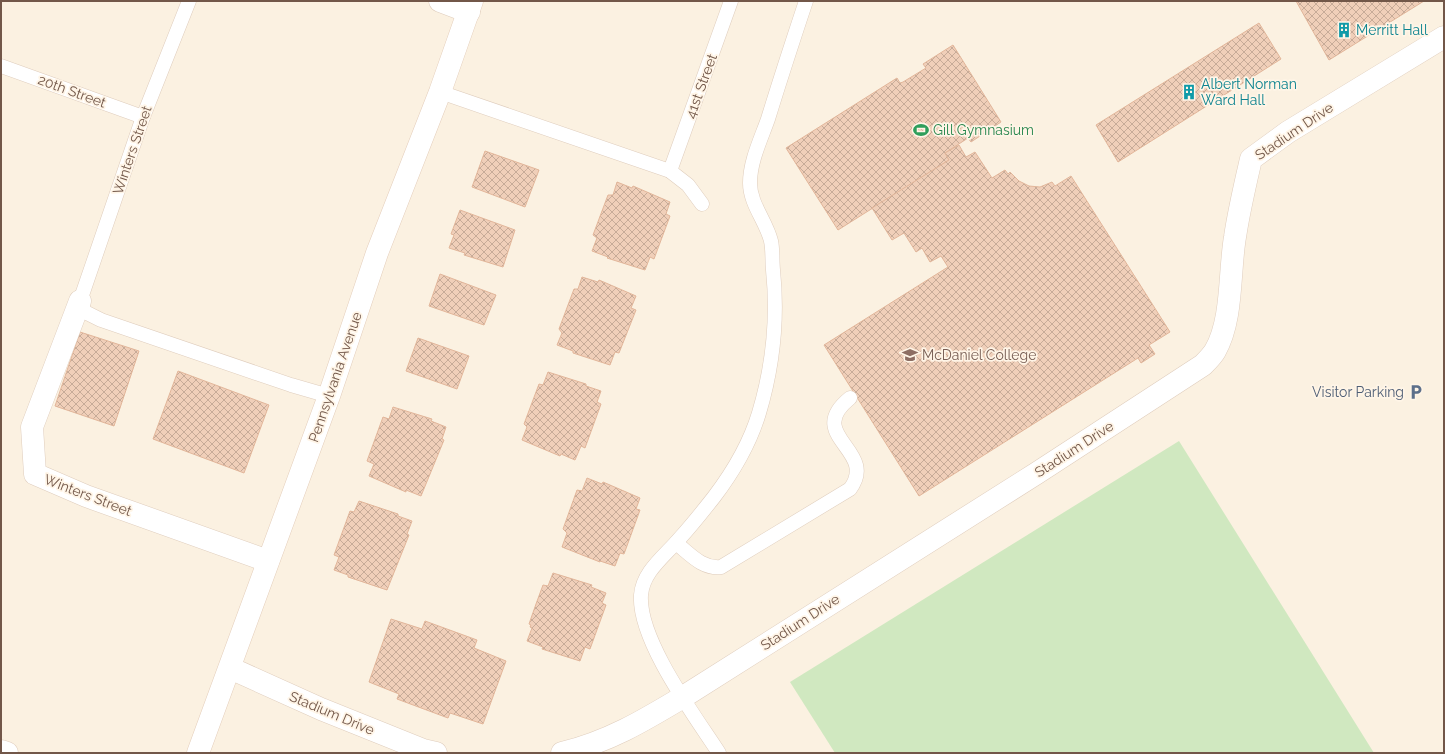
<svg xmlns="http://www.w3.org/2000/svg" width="1445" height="754" font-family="Raleway,sans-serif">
	<defs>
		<pattern id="building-cross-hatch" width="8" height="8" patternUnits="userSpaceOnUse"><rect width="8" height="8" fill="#f0cfb9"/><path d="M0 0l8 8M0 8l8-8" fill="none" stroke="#c7ab98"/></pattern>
	</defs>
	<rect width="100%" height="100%" fill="#fbf1e1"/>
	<path fill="#d0e8c0" d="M1179,441L1374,753H835L790,682Z"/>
	<g fill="url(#building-cross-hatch)" stroke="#e2b69a">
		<path d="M1296,1H1424L1329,60Z"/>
		<path d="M1259,23L1281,59L1118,162L1096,125Z"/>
		<path d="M953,45L1001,122L971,142L968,138L945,153L949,160L838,230L786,148L897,78L900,83L903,82L926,68L923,64Z"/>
		<path d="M959,145L966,157L975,152L992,178L1005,170L1008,174L1010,172L1019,181L1029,186L1040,187L1052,182L1055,186L1071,176L1170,332L1149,345L1155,354L1141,363L1138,358L919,496L824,345L948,267L941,256L930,262L922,248L916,252L904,233L892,240L872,208L949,160L945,153Z"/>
		<path d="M485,151L539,170L525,207L472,187Z"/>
		<path d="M617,182L632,188L633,186L670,202L666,214L670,216L654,259L650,257L645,270L607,258L608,257L592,251L597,238L593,235L608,195H613Z"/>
		<path d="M460,210L515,230L503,267L464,255L465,253L449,248L454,235L451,234Z"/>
		<path d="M440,274L496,295L484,325L429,306Z"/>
		<path d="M582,277L598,282L599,280L636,296L631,308L636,310L619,353L615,352L610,365L573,353V351L557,345L562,333L559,329L574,289H578Z"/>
		<path d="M80,332L139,351L114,426L55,406Z"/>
		<path d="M418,338L469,356L457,389L406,371Z"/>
		<path d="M178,371L269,405L244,473L153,439Z"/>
		<path d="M548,372L586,384V386L601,391L597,402L601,404L585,448L581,446L575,460L561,454L560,456L522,440L527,427L524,424L539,384L543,385Z"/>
		<path d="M393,407L432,419L431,421L446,427L442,439L444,440L421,496L406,490V492L369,476L374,464L367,461L383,417L389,419Z"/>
		<path d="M587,478L602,484L603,482L640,498L636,509L640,510L624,554L620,553L615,566L600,561V562L562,547L567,533L563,529L577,490L582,491Z"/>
		<path d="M359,501L398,514V516L412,521L407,534L409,535L387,590L348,577V575L334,570L339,557L334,555L350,511L354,512Z"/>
		<path d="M553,573L592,585L591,587L606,593L602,603L606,605L590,649L585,647L580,661L542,649L543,647L527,641L532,628L530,627L531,625L529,624L536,604L543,585L548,586Z"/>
		<path d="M391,619L422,629L425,621L477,640L474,648L506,661L483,724L450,713L448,718L397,699L399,694L369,682Z"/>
	</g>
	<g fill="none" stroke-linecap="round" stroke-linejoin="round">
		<defs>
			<g id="service">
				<path d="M189,1L143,117L80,301L85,312L101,320L291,385L329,396"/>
				<path d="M1,66L143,117"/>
				<path d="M440,92L670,171L688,185L702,204"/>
				<path d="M670,171L731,1"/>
				<path d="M676,543C690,554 702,569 721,567L850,489C879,450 803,436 850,398"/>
				<path d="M719,753C695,716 638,640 641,595C643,571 665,556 680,538C692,525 703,511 714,497C733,472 750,443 759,413C773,366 778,318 773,270C772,260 773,250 771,241C766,221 750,204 750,183C750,161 761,139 768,119C780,80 793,40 806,1"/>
			</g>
			<g id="minor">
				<path d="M440,1L469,12"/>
				<path d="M80,301L32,427L35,474L86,496L268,561"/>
				<path d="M230,668L321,709L423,750L436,753"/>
				<path d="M562,753C608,742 643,721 683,697L1037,473L1203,365C1207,361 1212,356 1215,351C1233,320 1229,272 1235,237C1239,210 1245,185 1251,159L1288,132L1444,37"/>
			</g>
			<path id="tertiary" d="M1,751L7,753"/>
			<path id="secondary" d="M198,753L329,396L377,253L440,92L472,1"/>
		</defs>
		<use href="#service" stroke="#dfcdbd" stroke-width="15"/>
		<use href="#minor" stroke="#dfcdbd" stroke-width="23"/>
		<use href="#tertiary" stroke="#dfcdbd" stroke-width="23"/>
		<use href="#secondary" stroke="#e4cebb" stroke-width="23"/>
		<use href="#service" stroke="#fff" stroke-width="14"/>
		<use href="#minor" stroke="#fff" stroke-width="22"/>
		<use href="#tertiary" stroke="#fff" stroke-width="22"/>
		<use href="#secondary" stroke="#fff" stroke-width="22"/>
	</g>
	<defs>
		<symbol id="building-bare" viewBox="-9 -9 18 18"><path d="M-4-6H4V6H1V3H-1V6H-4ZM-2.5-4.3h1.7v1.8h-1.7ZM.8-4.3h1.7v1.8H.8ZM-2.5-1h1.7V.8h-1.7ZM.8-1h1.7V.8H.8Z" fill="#0f9aa8" stroke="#fff5e7" stroke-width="2.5" paint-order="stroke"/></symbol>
		<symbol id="stadium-bare" viewBox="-9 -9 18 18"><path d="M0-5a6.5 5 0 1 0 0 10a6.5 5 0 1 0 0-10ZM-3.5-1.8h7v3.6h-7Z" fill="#2e9e5b" stroke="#fff5e7" stroke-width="2.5" paint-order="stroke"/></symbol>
		<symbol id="university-bare" viewBox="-9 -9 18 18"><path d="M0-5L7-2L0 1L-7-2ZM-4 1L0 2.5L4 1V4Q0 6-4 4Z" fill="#8d6e63" stroke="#fff5e7" stroke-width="2.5" paint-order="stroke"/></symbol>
		<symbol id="parking-bare" viewBox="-9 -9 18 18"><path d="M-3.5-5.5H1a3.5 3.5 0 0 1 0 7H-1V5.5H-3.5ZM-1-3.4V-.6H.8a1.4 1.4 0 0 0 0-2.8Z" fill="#5c6f8a" stroke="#fff5e7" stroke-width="2.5" paint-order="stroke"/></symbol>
	</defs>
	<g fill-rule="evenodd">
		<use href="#building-bare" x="1333" y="19" width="22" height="22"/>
		<use href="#building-bare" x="1178" y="81" width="22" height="22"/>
		<use href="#stadium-bare" x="910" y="119" width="22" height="22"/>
		<use href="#university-bare" x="899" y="344" width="22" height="22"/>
		<use href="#parking-bare" x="1405" y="381" width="22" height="22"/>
	</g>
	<g text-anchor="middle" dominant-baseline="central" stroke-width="3.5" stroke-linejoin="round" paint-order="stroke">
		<g font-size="14" fill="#0d838f" stroke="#fff5e7" text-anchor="start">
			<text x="1356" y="30">Merritt Hall</text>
			<text x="1201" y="84">Albert Norman<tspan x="1201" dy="16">Ward Hall</tspan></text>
		</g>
		<g font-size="14" fill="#725749" stroke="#fff5e7">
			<text transform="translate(701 86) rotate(-70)">41st Street</text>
			<text transform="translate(72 91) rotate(20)">20th Street</text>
			<text transform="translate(1294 131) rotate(-34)">Stadium Drive</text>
			<text transform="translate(132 150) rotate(-71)">Winters Street</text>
			<text transform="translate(335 377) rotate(-71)">Pennsylvania Avenue</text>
			<text transform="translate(1074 449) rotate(-33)">Stadium Drive</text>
			<text transform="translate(88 495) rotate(21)">Winters Street</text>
			<text transform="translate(800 622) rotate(-33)">Stadium Drive</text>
			<text transform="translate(332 713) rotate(23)">Stadium Drive</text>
		</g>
		<g font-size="14" fill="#27864d" stroke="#fff5e7" text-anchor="start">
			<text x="933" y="130">Gill Gymnasium</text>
		</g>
		<g font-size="14" fill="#785e54" stroke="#fff5e7" text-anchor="start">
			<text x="922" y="355">McDaniel College</text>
		</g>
		<g font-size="14" fill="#4e5e75" stroke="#fff5e7" text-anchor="end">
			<text x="1404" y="392">Visitor Parking</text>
		</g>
	</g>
	<rect width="1445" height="754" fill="none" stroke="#725749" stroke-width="4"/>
</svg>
